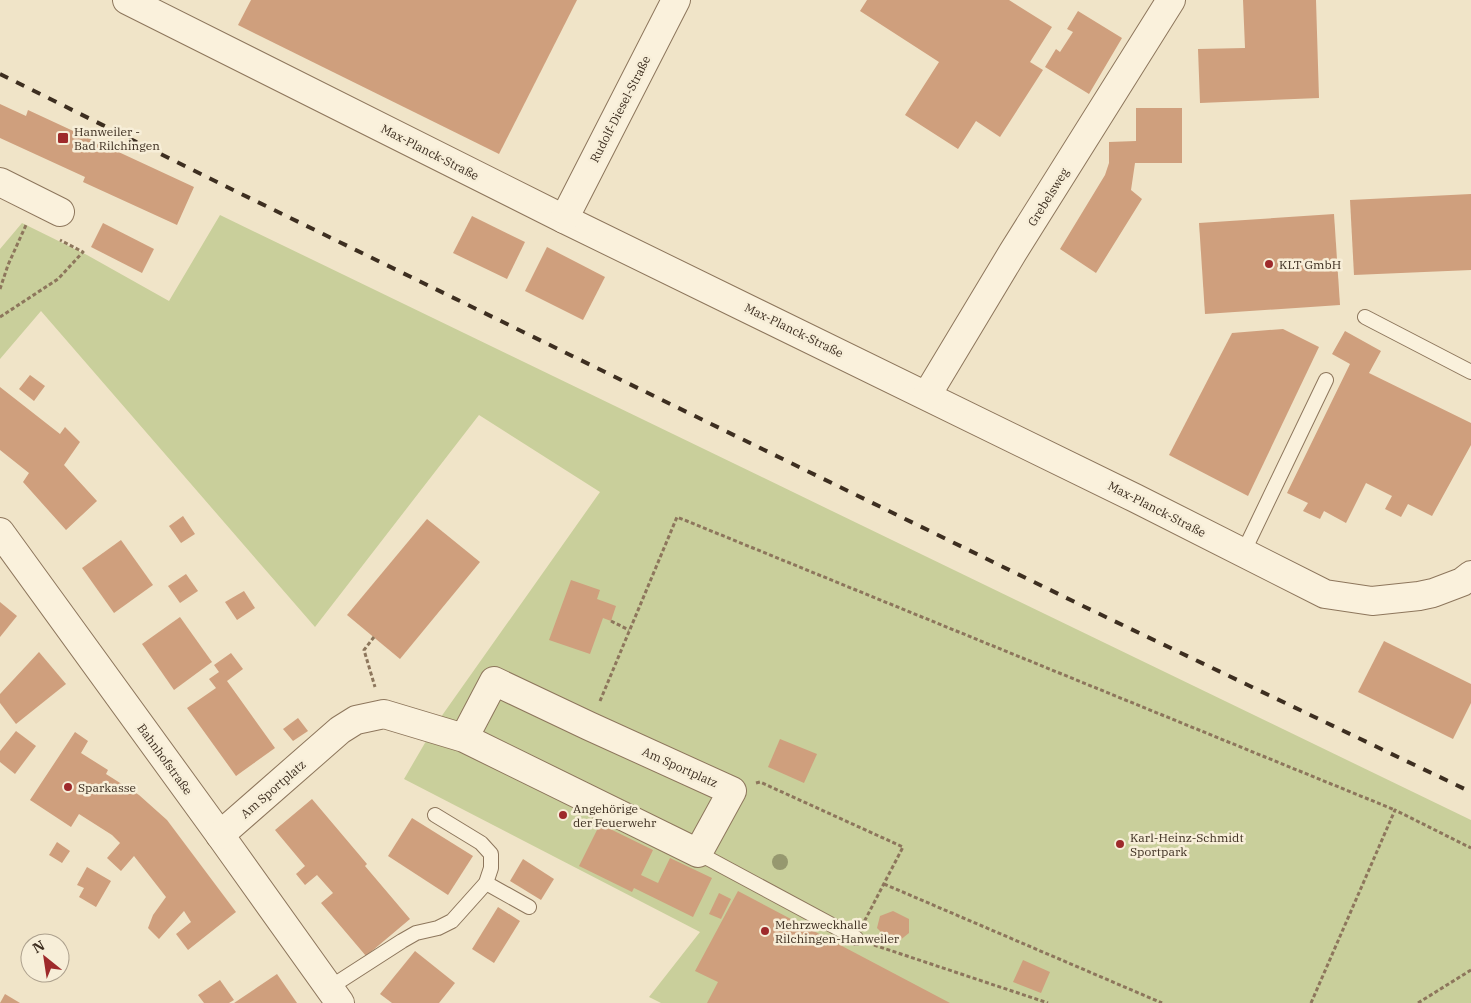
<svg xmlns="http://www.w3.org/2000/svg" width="1471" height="1003" font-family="'IBM Plex Serif',serif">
	<rect width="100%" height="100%" fill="#f0e4c8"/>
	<path fill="#c9cf9b" d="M220,215L1471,820V1003H661L649,997L700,932L404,779L436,724L600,492L479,415L315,627L41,311L0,359V249L22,223L87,255L169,301Z"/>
	<g fill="#cf9f7d">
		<path d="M251,0H577L499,154L238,25Z"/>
		<path d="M867,0H1009L1052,27L1030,62L1043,70L1000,137L976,121L958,149L905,115L939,62L860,11Z"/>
		<path d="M1243,0H1316L1319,98L1200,103L1198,49L1245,48Z"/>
		<path d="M1078,11L1122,38L1089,94L1045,67L1056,49L1060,52L1073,32L1067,29Z"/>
		<path d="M0,104L26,116L28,110L194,187L177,225L83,182L85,177L0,138Z"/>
		<path d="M1136,108H1182V163H1135L1131,190L1142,199L1096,273L1060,249L1105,175L1109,163V142L1136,141Z"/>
		<path d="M1471,194V270L1354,275L1350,200Z"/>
		<path d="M1334,214L1340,305L1205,314L1199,223Z"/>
		<path d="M472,216L525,242L507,279L453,253Z"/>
		<path d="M103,223L154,249L142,273L91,247Z"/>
		<path d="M547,247L605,277L583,320L525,291Z"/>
		<path d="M1283,329L1319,347L1248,496L1169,455L1232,333Z"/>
		<path d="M1345,331L1381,351L1369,373L1471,423V445L1432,516L1408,504L1401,517L1385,509L1392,496L1366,483L1346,523L1324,511L1320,519L1303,511L1308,503L1287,493L1350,364L1332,354Z"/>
		<path d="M30,375L45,386L34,401L19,389Z"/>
		<path d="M0,387L60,434L65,427L80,442L64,465L97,501L66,530L23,482L29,473L0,450Z"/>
		<path d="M183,516L195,534L181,543L169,526Z"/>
		<path d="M427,519L480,562L400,659L347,615Z"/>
		<path d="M121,540L153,585L114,613L82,568Z"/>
		<path d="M186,574L198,591L180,603L168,586Z"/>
		<path d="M571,580L600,590L597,599L616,606L611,621L603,618L590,654L549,640Z"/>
		<path d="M244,591L255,608L237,620L225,602Z"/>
		<path d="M0,602L17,616L0,637Z"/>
		<path d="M180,617L212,662L174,690L142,644Z"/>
		<path d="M1384,641L1471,684V703L1453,739L1358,692Z"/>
		<path d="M39,652L66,684L16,724L0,703V694Z"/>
		<path d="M231,653L243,669L227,681L275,748L236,776L187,708L216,688L209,679L219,672L214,665Z"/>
		<path d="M298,718L308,731L293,741L283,729Z"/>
		<path d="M16,731L36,746L15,774L0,762V751Z"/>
		<path d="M75,732L88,741L81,753L108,770L106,774L139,795L167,820L236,912L188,950L176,934L191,922L184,911L159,939L148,928L153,915L166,897L134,856L121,871L107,858L120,843L112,835L79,814L71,827L30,800Z"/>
		<path d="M780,739L817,754L804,783L768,767Z"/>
		<path d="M312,799L367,864L365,866L410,919L366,956L321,903L333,893L317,875L305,885L296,874L305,866L275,830Z"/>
		<path d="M412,818L473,856L448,895L388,856Z"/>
		<path d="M600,824L653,850L641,875L658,883L670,858L712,878L693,917L634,888L632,892L579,866Z"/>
		<path d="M57,842L70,851L62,863L49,855Z"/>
		<path d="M523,859L554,879L541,900L510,881Z"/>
		<path d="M87,867L111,881L96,907L79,897L84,888L77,885Z"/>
		<path d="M738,891L950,1003H707L718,982L695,971Z"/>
		<path d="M719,893L731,899L721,919L709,914Z"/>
		<path d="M498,907L520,921L494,963L472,949Z"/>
		<path d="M893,911L909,919V933L899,941L885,936L877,928L880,916Z"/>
		<path d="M415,951L455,983L439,1003H392L380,994Z"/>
		<path d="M1023,960L1050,972L1041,993L1013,982Z"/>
		<path d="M277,974L297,1003H234Z"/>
		<path d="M220,980L234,1000L229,1003H204L198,995Z"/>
		<path d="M5,994L20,1003H0Z"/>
	</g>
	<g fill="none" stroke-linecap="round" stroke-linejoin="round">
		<defs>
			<g id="service">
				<path d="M1365,317L1471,372"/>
				<path d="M1243,553L1326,380"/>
				<path d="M698,853L856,938"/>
				<path d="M486,883L529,907"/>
				<path d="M329,988L402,941L416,933L438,928L452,921L486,883L491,868V854L481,843L435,815"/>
			</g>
			<g id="minor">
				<path d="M127,0L564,219L1135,498L1325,594L1372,601L1419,596L1433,593L1462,582L1471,575"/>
				<path d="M0,182L60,212"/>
				<path d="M564,219L676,0"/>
				<path d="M927,395L1013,252L1171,0"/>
				<path d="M0,532L220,835L340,1003"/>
				<path d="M220,835L340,730L356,720L384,714L464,738L698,853L732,791L589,726L494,681L464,738"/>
			</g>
		</defs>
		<use href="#service" stroke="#8d765c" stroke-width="16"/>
		<use href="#minor" stroke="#8d765c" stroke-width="30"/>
		<g stroke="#8d765c" stroke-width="3" stroke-dasharray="4 2.5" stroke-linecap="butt">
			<path d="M0,289L8,265L26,225"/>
			<path d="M0,317L58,279L83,252L60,240"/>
			<path d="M611,621L629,630"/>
			<path d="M374,637L364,650L375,687"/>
			<path d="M600,701L677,517L1395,810"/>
			<path d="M756,783L760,782L903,847L864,922"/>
			<path d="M884,884L1162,1003"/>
			<path d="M874,945L1048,1003"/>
			<path d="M1311,1003L1395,810L1471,848"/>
			<path d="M1418,1003L1471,970"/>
		</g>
		<use href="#service" stroke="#faf1dc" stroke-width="14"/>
		<use href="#minor" stroke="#faf1dc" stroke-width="28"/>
		<path stroke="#3d2e20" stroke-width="4" stroke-dasharray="9 9" stroke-linecap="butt" d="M0,74L223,185L1085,607L1471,792"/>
	</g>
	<circle fill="#96986f" cx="780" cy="862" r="8"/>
	<g fill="#9e2a2b" stroke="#f7eed8" stroke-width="2">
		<rect x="57" y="132" width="12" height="12" rx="2.5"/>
		<circle cx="1269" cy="264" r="5"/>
		<circle cx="68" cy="787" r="5"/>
		<circle cx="563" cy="815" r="5"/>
		<circle cx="1120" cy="844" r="5"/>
		<circle cx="765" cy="931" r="5"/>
	</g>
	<g text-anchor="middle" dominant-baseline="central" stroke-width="5" stroke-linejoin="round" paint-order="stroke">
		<g font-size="12" fill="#3d2e20" stroke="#f7eed8">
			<text transform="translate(620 109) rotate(-63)">Rudolf-Diesel-Straße</text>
			<text transform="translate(430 152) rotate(27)">Max-Planck-Straße</text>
			<text transform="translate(1048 197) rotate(-58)">Grebelsweg</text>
			<text transform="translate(794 330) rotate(26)">Max-Planck-Straße</text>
			<text transform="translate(1157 509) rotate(27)">Max-Planck-Straße</text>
			<text transform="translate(165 759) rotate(54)">Bahnhofstraße</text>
			<text transform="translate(680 767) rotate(24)">Am Sportplatz</text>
			<text transform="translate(273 789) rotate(-41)">Am Sportplatz</text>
		</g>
		<g font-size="12" fill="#3d2e20" stroke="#f7eed8" text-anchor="start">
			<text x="74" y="131">Hanweiler -<tspan x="74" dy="14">Bad Rilchingen</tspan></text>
			<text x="1279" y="264">KLT GmbH</text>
			<text x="78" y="787">Sparkasse</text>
			<text x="573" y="808">Angehörige<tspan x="573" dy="14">der Feuerwehr</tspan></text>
			<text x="1130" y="837">Karl-Heinz-Schmidt<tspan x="1130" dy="14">Sportpark</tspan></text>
			<text x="775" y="924">Mehrzweckhalle<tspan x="775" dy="14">Rilchingen-Hanweiler</tspan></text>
		</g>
	</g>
	<g transform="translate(45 958) rotate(330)"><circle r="24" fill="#f7eed8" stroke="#ada18e"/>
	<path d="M0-4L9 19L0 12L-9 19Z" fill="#9e2a2b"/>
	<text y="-8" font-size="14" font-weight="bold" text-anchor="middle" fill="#3d2e20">N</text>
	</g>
</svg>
